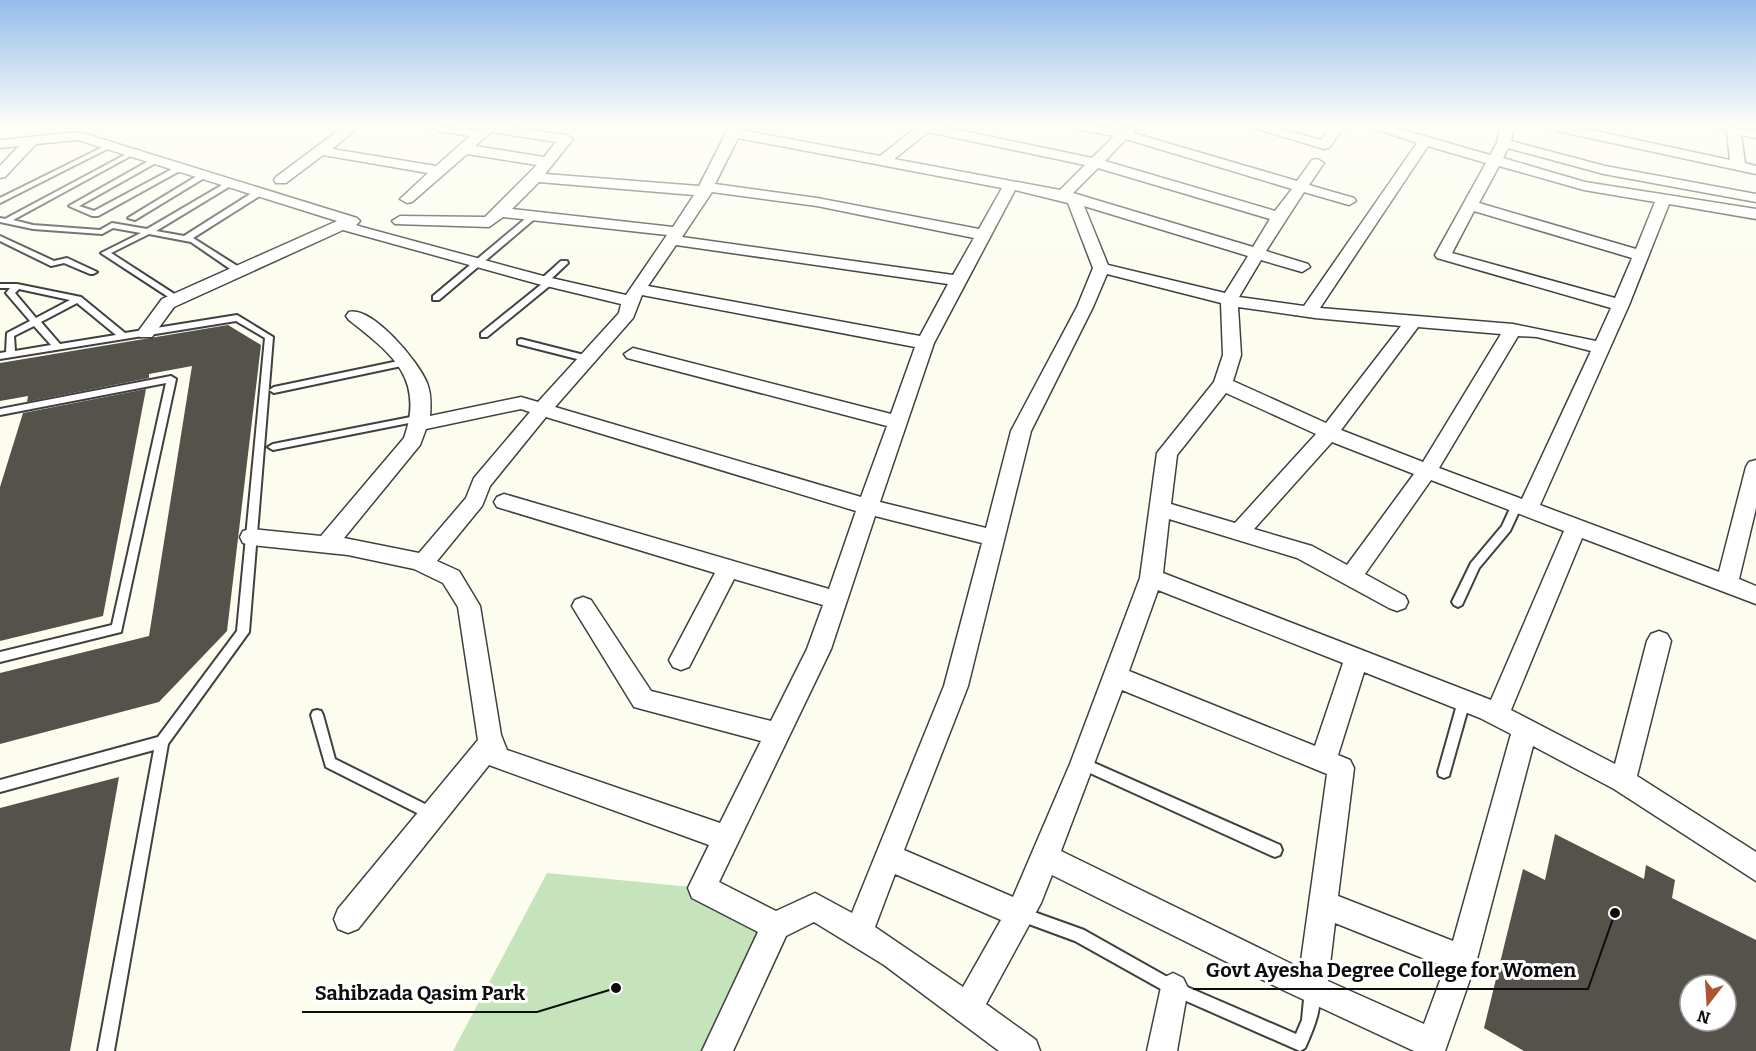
<svg xmlns="http://www.w3.org/2000/svg" width="1756" height="1051" font-family="Bitter,serif">
	<rect width="100%" height="100%" fill="#fcfdef"/>
	<path fill="#c5e4bc" d="M547,873L702,888L776,926L717,1051H453Z"/>
	<g fill="#55524b" fill-rule="evenodd">
		<path d="M228,325L261,345L227,631L159,702L0,744V673L149,636L192,366L149,374V378L27,402L28,396L0,401V363Z"/>
		<path d="M146,389L103,616L0,641V487L23,413Z"/>
		<path d="M119,777L70,1051H0V808Z"/>
		<path d="M1555,834L1644,879L1646,865L1675,880L1672,898L1756,940V1051H1524L1484,1028L1523,869L1545,880ZM1690,985H1726V1021H1690Z"/>
	</g>
	<g fill="none" stroke-linecap="round" stroke-linejoin="round">
		<defs>
			<g id="lane">
				<path d="M111,143L113,144V146L0,203V198Z"/>
				<path d="M134,150L136,151V153L13,220L33,225L100,230L112,223L147,229L229,181L233,183L232,185L156,231L184,236L255,191H261V195L193,238L242,269V273H236L191,242L149,234L111,253L179,297V301L176,302L101,253L141,233L113,228L102,234L33,229L0,222V218L5,219Z"/>
				<path d="M154,158L161,160L79,206L94,211L178,166L185,168L98,216H92L69,206Z"/>
				<path d="M202,173L209,175L135,220L128,218Z"/>
				<path d="M531,214L538,216L439,300H433V296Z"/>
				<path d="M0,236L54,261L67,258L97,272L93,274H90L64,263L51,266L0,241Z"/>
				<path d="M561,261H567L568,263L550,280L553,282L552,284L487,337H481V333L543,283L540,281L541,279Z"/>
				<path d="M0,284H17L81,297L125,333L237,315L273,337L249,632L168,744L114,1051H98L154,750L0,792V780L158,737L237,631L265,338L236,321L0,359V353L6,352L7,333L30,321L6,293L10,288H0ZM19,289L70,300L36,318L15,293ZM77,303L116,335L60,344L41,322ZM34,326L51,345L15,351L14,336Z"/>
				<path d="M521,339L588,356L589,358L585,361L518,344V340Z"/>
				<path d="M408,359L412,362L411,364L274,393L269,390L274,387Z"/>
				<path d="M171,376L176,379L121,632L0,662V652L112,625L166,383L0,415V409Z"/>
				<path d="M421,415L424,416L426,418L424,420L273,450L268,447L273,444Z"/>
				<path d="M1517,501L1522,505L1510,531L1479,568L1462,605L1458,607L1454,605L1452,602L1471,563L1502,526L1513,502Z"/>
				<path d="M1464,696L1468,697L1470,701L1450,772L1449,776L1444,778L1439,776L1438,772L1458,701L1460,697Z"/>
				<path d="M317,710L321,711L323,715L335,759L437,810L439,814L437,818L432,820L427,818L326,767L311,715L313,711Z"/>
				<path d="M1083,758L1280,845L1282,850L1280,855L1275,857L1270,855L1079,768L1077,764L1079,760Z"/>
				<path d="M1020,907L1084,930L1178,983L1296,1034L1302,1020L1305,989L1307,984L1312,982L1317,984C1325,1004 1313,1030 1305,1048L1300,1051L1168,993L1075,941L1015,919L1013,914L1015,909Z"/>
			</g>
			<g id="street">
				<path d="M343,127H359L332,149L436,166L470,136L438,131L431,127L478,130L481,127H511L566,135L573,139L545,174L699,186L729,127H743L741,130L880,156L917,127H944L1092,158L1114,136L1081,130L1079,127L1121,129L1138,127L1133,133L1297,181L1312,160L1317,159L1324,163L1309,185L1354,198L1356,201L1349,205L1304,192L1266,251L1308,264L1310,267L1302,272L1261,260L1239,297L1304,306L1417,143L1370,127H1393L1490,155L1497,143L1500,127H1514L1511,141L1605,166L1756,194V202L1604,174L1508,148L1503,158L1585,182L1756,209V219L1669,204L1629,305L1540,505L1719,572L1746,467L1749,462L1756,460V508L1739,579L1756,586V604L1582,538L1511,710L1615,764L1647,641L1651,634L1659,631L1667,634L1671,641L1637,776L1756,852V881L1614,789L1533,746L1477,959L1445,1051H1414L1285,991L1052,875L1041,903L986,1004L1036,1040L1040,1051H999L884,965L814,922L786,936L733,1051H702L758,932L692,898L688,888L709,845L489,765L358,929L348,933L338,929L334,919L338,909L478,740L458,607L443,583L414,569L348,555L251,545L243,543L240,537L243,531L251,529L321,536L404,438C425,378 392,354 349,320L346,316L349,312C372,306 419,362 427,383C431,393 431,404 430,416L521,397L538,402L619,313L621,304L538,284L343,230L174,307L152,337H140L137,333L162,299L337,221L78,140L36,144L5,177L0,178V166L19,146L0,148V140L79,132L357,218L360,221L356,225L362,227L547,277L626,295L667,235L503,217L489,227L395,224L392,221L400,216L485,217L537,165L467,154L412,202L407,203L400,199L428,173L323,155L286,183H276L274,180L276,177ZM491,132L556,142L544,157L475,146ZM928,132L1085,165L1060,190L894,159ZM738,138L1002,188L979,229L817,198L715,184ZM1126,139L1292,189L1275,211L1105,161ZM1428,146L1486,163L1435,255L1437,258L1611,308L1596,341L1513,324L1320,308ZM1499,166L1584,190L1655,202L1636,249L1479,203ZM1098,168L1270,219L1253,247L1073,193ZM539,182L694,195L673,227L512,209ZM1015,190L1068,203L1093,268L1077,307L1011,431L986,528L880,502L934,343ZM712,192L817,206L974,238L953,275L682,237ZM1084,206L1248,256L1225,293L1108,265ZM1474,211L1632,258L1615,298L1452,253ZM676,245L948,284L920,336L648,286ZM1107,274L1221,303L1223,355L1214,382L1157,453L1140,578L1070,764L1013,897L904,850L968,686L1031,431L1093,307ZM642,295L915,347L891,414L633,348L624,354L627,358L887,426L861,497L555,407L633,318ZM1238,307L1315,318L1401,326L1326,423L1233,381L1241,355ZM1418,327L1501,334L1423,462L1341,430ZM1518,336L1537,337L1591,351L1522,499L1439,468ZM1226,393L1316,434L1235,523L1171,504L1177,455ZM521,409L530,412L474,478L466,498L419,553L344,538L420,445L426,429ZM546,417L856,511L829,589L504,494L497,497L494,502L497,507L715,573L669,660L673,667L681,670L689,667L734,579L823,605L807,649L771,721L651,691L591,600L583,597L575,600L572,606L634,707L761,741L720,823L507,750L501,735L480,606L459,571L437,561L482,506L490,486ZM1332,442L1414,474L1347,565L1312,546L1254,529ZM1431,480L1564,531L1491,700L1163,573L1169,519L1297,558L1389,608L1397,611L1405,608L1408,602L1405,596L1365,574ZM875,516L982,543L944,686L852,913L815,893L776,911L719,882L831,649ZM1158,590L1343,663L1315,746L1129,671ZM1364,672L1480,718L1511,734L1453,941L1338,896L1354,768L1350,760L1338,755ZM1122,690L1327,774L1300,968L1061,851ZM895,874L1001,920L963,987L875,927ZM1335,923L1445,967L1424,1024L1328,981Z"/>
				<path d="M1251,127H1274L1321,140L1330,127H1344L1329,148L1324,149Z"/>
				<path d="M1550,127H1577L1730,160L1727,131L1718,127L1756,130V138L1741,135L1745,163L1756,166V174L1557,131Z"/>
				<path d="M1173,973L1183,978L1188,988L1177,1051H1147L1163,978Z"/>
			</g>
		</defs>
		<use href="#lane" stroke="#404040" stroke-width="4"/>
		<use href="#street" stroke="#404040" stroke-width="3"/>
		<use href="#lane" fill="#fff" fill-rule="evenodd"/>
		<use href="#street" fill="#fff" fill-rule="evenodd"/>
	</g>
	<linearGradient id="sky" x2="0" y2="1"><stop stop-color="#95bdeb"/><stop offset="0.46" stop-color="#fefef8"/><stop offset="1" stop-color="#fefef8" stop-opacity="0"/></linearGradient>
	<rect width="1756" height="274" fill="url(#sky)"/>
	<path fill="none" stroke="#0d0d0d" stroke-width="2" d="M1615 913L1588 989H1193M616 988L537 1012H302"/>
	<g fill="#0d0d0d" stroke="#fff" stroke-width="2">
		<circle cx="1615" cy="913" r="6"/>
		<circle cx="616" cy="988" r="6"/>
	</g>
	<g font-size="20" text-anchor="middle" font-weight="bold" fill="#0d0d0d" stroke="#fff" stroke-width="6" stroke-linejoin="round" paint-order="stroke">
		<text x="1391" y="977">Govt Ayesha Degree College for Women</text>
		<text x="420" y="1000">Sahibzada Qasim Park</text>
	</g>
	<g transform="translate(1708 1003) rotate(197)"><circle r="28" fill="#ffffff" stroke="#9e9e9e" stroke-width="1.5"/>
	<path d="M0-4.5L10 22L0 15L-10 22Z" fill="#ae5435"/>
	<text y="-9" font-size="16" font-weight="bold" text-anchor="middle" fill="#0d0d0d">N</text>
	</g>
</svg>
